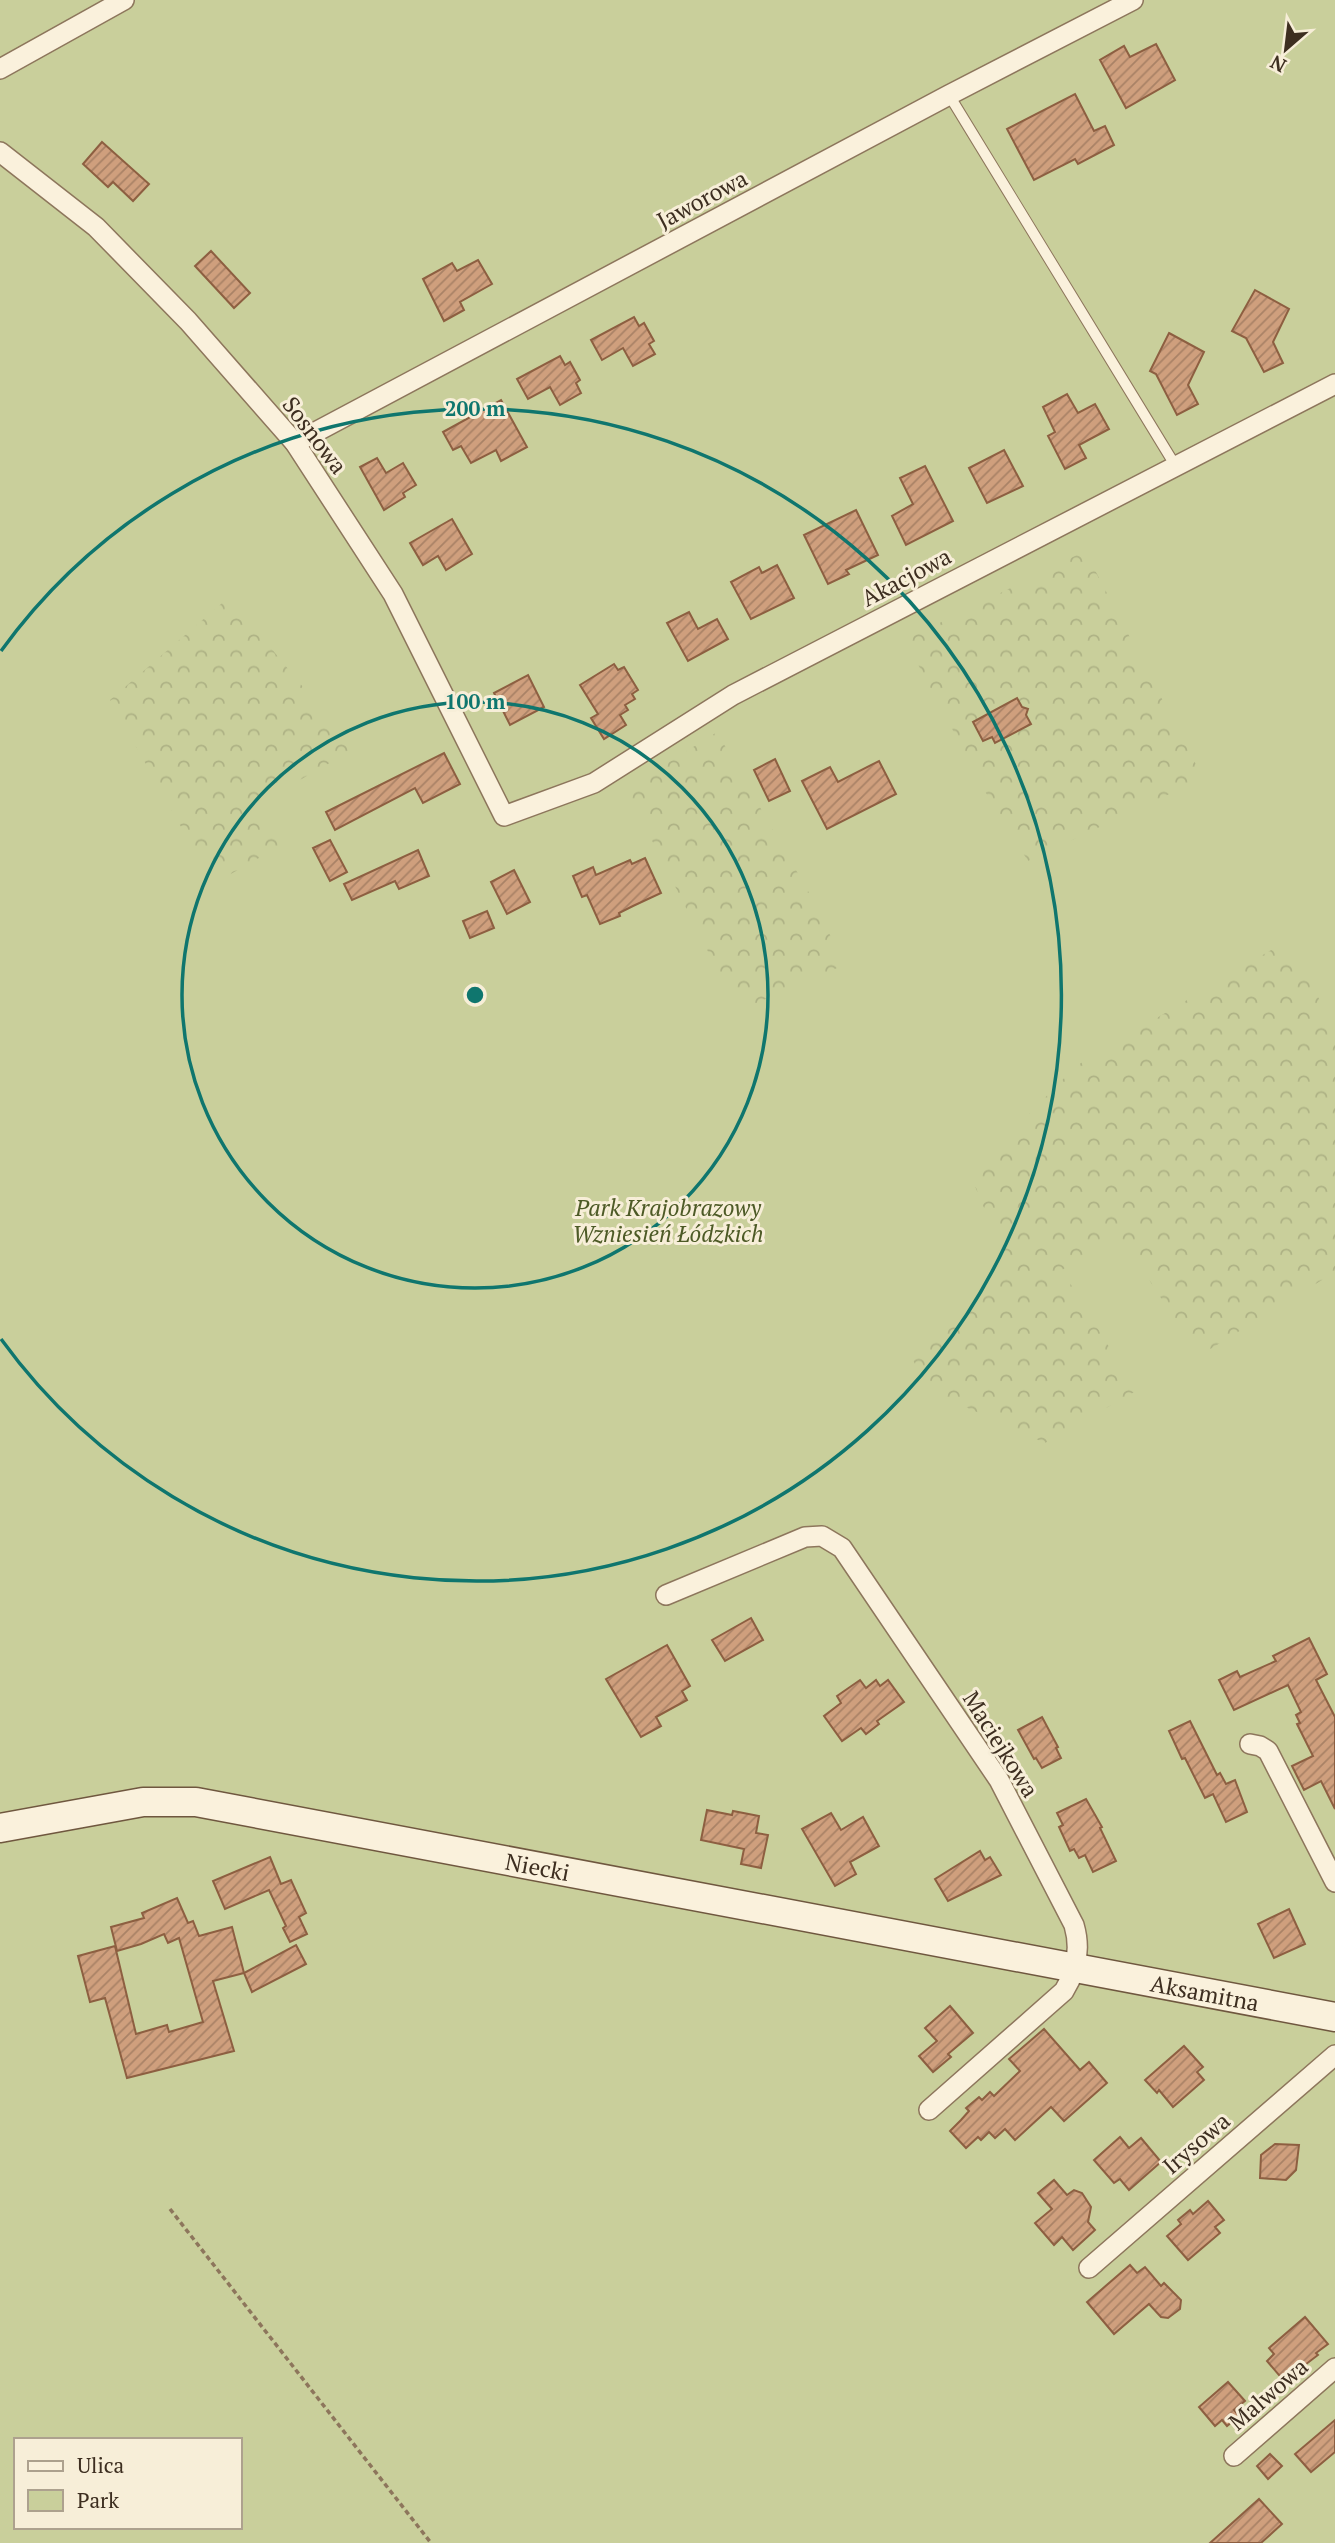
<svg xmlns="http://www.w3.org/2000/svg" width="1335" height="2543" font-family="'PT Serif',serif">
	<defs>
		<pattern id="forest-crowns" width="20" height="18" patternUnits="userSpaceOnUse" patternTransform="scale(1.75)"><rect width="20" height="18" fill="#c9cf9b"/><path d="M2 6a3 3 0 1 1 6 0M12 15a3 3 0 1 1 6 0" fill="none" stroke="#aeb285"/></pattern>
		<pattern id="building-hatch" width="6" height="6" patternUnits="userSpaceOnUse" patternTransform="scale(1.75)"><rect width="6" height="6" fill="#cf9f7d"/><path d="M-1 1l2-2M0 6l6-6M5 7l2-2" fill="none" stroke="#a98266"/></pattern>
	</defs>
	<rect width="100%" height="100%" fill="#f0e4c8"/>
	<path fill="#c9cf9b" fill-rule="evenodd" d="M0,0H1335V2543H0ZM16,2440H240V2527H16Z"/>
	<g fill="url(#forest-crowns)">
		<path d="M1085,551L1203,778L1028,861L993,806L905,640Z"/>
		<path d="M229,597L354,749L258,804L282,845L213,884L110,700Z"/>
		<path d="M717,732L816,905L844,965L738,1011L626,789Z"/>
		<path d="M1288,940L1335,1029V1272L1199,1356L1119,1234L1062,1270L1136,1391L1045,1443L928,1390L911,1356L1010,1271L970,1174L1076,1066Z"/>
	</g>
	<g fill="url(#building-hatch)" stroke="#8d5f41" stroke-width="2">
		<path d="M1156,44L1175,80L1126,108L1100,60L1124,46L1130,57Z"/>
		<path d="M1075,94L1094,131L1105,126L1114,145L1078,164L1075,159L1034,180L1007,129Z"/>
		<path d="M102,142L149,184L133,201L113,182L108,187L83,164Z"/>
		<path d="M211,251L250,293L234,308L195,266Z"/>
		<path d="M478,260L492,284L460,302L464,310L444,321L423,279L452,263L457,271Z"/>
		<path d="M1255,290L1289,309L1273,342L1283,363L1264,372L1246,338L1232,331Z"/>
		<path d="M634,317L639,326L644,323L654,341L649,344L655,354L633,366L623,348L602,360L591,340Z"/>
		<path d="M1169,333L1204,352L1188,385L1198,404L1177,415L1156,374L1150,371Z"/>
		<path d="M560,356L565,365L570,362L580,380L576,383L581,393L560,405L550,387L528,399L517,379Z"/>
		<path d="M1067,394L1078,413L1095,404L1109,429L1079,445L1086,458L1065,469L1048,436L1055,432L1043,407Z"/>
		<path d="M501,400L527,447L501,461L496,450L471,463L461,446L453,450L443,432Z"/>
		<path d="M1004,450L1023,486L987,503L969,468Z"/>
		<path d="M377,458L386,473L403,463L416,485L403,493L405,497L384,510L360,467Z"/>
		<path d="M925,466L953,521L906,545L892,516L913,504L900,478Z"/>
		<path d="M856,510L878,555L846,570L849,574L828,584L804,535Z"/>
		<path d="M452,519L472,554L446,570L438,556L423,565L410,543Z"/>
		<path d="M777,565L794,598L751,619L731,582L759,567L762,573Z"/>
		<path d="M689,612L698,629L717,619L728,639L688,661L667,623Z"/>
		<path d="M614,664L618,670L624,667L638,690L632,694L635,699L625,705L628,710L620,715L626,725L604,739L591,718L598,714L580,685Z"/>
		<path d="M528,675L544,707L510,725L494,693Z"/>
		<path d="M1017,698L1022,707L1028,709L1026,715L1031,724L995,743L992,737L983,741L973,722Z"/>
		<path d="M444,753L460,784L423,803L415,788L335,830L326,812Z"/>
		<path d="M775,759L790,791L769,801L754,770Z"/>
		<path d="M879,761L896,794L827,829L802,781L830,767L838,782Z"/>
		<path d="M330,840L347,872L330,881L313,848Z"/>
		<path d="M418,850L429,876L399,889L395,881L352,900L344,884Z"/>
		<path d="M645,858L661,893L633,906L619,913L620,916L600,924L587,895L582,897L573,876L593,867L596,875L630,860L632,864Z"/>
		<path d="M514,870L530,902L507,914L491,882Z"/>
		<path d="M487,911L494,928L470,938L463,921Z"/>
		<path d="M751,1618L763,1640L725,1661L712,1640Z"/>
		<path d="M1309,1638L1327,1674L1316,1680L1335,1717V1809L1321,1781L1304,1790L1292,1766L1313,1756L1297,1724L1300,1723L1296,1715L1301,1712L1288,1685L1234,1710L1219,1680L1237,1671L1240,1677L1276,1661L1273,1656Z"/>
		<path d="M667,1645L690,1686L682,1691L687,1700L656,1717L661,1726L641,1737L606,1679Z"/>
		<path d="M860,1680L866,1688L876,1680L880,1686L888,1680L904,1702L877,1721L879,1724L866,1734L861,1728L842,1741L824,1716L841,1703L837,1696Z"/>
		<path d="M1042,1717L1058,1747L1056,1748L1061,1758L1042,1768L1036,1758L1034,1759L1018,1730Z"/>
		<path d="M1190,1721L1217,1775L1220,1773L1226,1784L1235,1780L1247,1812L1226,1822L1213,1794L1205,1798L1185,1758L1182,1759L1169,1731Z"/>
		<path d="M1086,1799L1102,1827L1100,1828L1116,1861L1093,1872L1085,1855L1079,1858L1074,1849L1070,1851L1059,1827L1063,1825L1057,1813Z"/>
		<path d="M707,1810L732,1815L733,1811L759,1816L756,1833L768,1835L761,1868L741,1864L744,1849L701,1840Z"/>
		<path d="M831,1813L841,1830L863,1817L879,1846L850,1862L856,1874L835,1886L802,1829Z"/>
		<path d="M980,1851L985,1860L990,1857L1001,1875L948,1901L935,1879Z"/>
		<path d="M270,1857L281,1884L291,1880L306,1913L299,1917L307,1934L290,1942L283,1928L286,1926L269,1890L225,1909L213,1881Z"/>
		<path d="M177,1898L188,1923L193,1921L199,1936L232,1927L244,1973L213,1981L234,2051L127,2078L105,1998L90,2002L78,1956L115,1946L136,2034L167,2025L169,2032L203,2022L179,1938L168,1943L164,1934L141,1944L117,1951L111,1927L144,1918L142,1913Z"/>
		<path d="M1289,1909L1305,1944L1274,1958L1258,1924Z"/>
		<path d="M296,1945L306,1964L252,1992L244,1973Z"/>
		<path d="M950,2006L973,2033L948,2054L951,2057L933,2072L919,2056L937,2041L925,2028Z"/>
		<path d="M1044,2029L1080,2070L1089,2062L1107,2083L1064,2121L1051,2107L1015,2140L1005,2129L995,2138L989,2132L981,2140L978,2137L966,2148L950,2131L961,2120L969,2111L966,2108L979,2097L982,2100L990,2092L994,2096L1020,2071L1009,2059Z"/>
		<path d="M1184,2046L1203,2067L1197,2072L1204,2080L1173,2107L1159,2090L1157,2093L1145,2080Z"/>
		<path d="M1120,2137L1129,2148L1141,2138L1161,2162L1129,2190L1120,2179L1114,2183L1094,2160Z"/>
		<path d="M1275,2144L1299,2145L1296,2170L1286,2180L1260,2178L1261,2155Z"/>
		<path d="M1054,2180L1067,2195L1074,2190L1082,2193L1091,2207L1088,2222L1095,2230L1073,2250L1062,2237L1054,2245L1035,2223L1052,2209L1038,2193Z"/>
		<path d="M1208,2201L1224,2220L1215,2227L1220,2233L1188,2260L1167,2236L1181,2224L1178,2220L1190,2210L1193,2214Z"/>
		<path d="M1130,2265L1137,2273L1145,2267L1161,2286L1164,2283L1181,2300L1180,2309L1168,2318L1161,2317L1149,2304L1114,2334L1087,2302Z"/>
		<path d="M1305,2317L1328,2344L1316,2353L1318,2355L1284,2381L1267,2361L1274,2354L1269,2348Z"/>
		<path d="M1228,2382L1245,2401L1234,2410L1239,2416L1227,2426L1222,2420L1215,2426L1199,2407Z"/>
		<path d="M1335,2420V2452L1311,2472L1295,2454Z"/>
		<path d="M1270,2454L1282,2466L1268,2479L1257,2466Z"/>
		<path d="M1259,2499L1282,2524L1261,2543H1210Z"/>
	</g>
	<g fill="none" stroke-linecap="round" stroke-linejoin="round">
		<defs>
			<path id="lane" d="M949,95L1175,465"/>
			<g id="street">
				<path d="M0,69L124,0"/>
				<path d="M0,152L96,227L188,321L295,443L393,594L504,816L594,783L733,695L1335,384"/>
				<path d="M295,443L949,95L1133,0"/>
				<path d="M666,1595L805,1537L822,1536L842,1548L999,1780L1074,1925C1081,1949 1077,1970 1064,1991L929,2110"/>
				<path d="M1250,1744L1260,1746L1268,1751L1335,1882"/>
				<path d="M1089,2268L1335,2055"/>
				<path d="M1234,2456L1335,2368"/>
			</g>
			<g id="secondary">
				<path id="s1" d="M0,1828L143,1802H196L1335,2017"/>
			</g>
		</defs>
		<use href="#lane" stroke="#8d765c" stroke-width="12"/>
		<use href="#street" stroke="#8d765c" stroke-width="22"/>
		<use href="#secondary" stroke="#6f573f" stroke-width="31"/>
		<path stroke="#8d765c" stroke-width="3.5" stroke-dasharray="5 3.5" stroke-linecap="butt" d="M170,2209L431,2543"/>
		<use href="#lane" stroke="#faf1dc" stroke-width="10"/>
		<use href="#street" stroke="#faf1dc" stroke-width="19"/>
		<use href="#secondary" stroke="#faf1dc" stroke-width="28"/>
	</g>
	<g fill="none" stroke="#0f766e" stroke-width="3.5">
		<circle cx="475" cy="995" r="293"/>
		<path d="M1 651A586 586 0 1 1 1 1339"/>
	</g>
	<g text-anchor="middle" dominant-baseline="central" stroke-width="6" stroke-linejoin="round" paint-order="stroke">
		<g font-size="23" fill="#3d2e20" stroke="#f7eed8">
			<text transform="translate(702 199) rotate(-28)">Jaworowa</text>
			<text transform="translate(315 435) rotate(53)">Sosnowa</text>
			<text transform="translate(906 577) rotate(-28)">Akacjowa</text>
			<text transform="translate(1001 1744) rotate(58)">Maciejkowa</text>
			<text stroke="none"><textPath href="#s1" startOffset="546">Niecki</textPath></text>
			<text stroke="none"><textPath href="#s1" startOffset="1225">Aksamitna</textPath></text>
			<text transform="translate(1196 2143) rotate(-41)">Irysowa</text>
			<text transform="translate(1268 2394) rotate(-41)">Malwowa</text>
		</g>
		<g font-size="23" font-style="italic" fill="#4d5a26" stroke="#f7eed8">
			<text x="668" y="1207">Park Krajobrazowy<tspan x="668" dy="26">Wzniesień Łódzkich</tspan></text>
		</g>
	</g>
	<circle cx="475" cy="995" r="10" fill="#0f766e" stroke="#f7eed8" stroke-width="3.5"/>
	<g font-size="21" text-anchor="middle" font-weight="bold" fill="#0f766e" stroke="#f7eed8" stroke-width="6" stroke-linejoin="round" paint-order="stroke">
		<text x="475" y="416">200 m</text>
		<text x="475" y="709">100 m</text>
	</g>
	<rect x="14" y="2438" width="228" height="91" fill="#f7eed8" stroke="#ada18e" stroke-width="2"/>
	<rect x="28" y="2461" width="35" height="10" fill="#faf1dc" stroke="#ada18e" stroke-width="2"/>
	<text x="77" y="2473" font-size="21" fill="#3d2e20">Ulica</text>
	<rect x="28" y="2490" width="35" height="21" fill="#c9cf9b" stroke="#ada18e" stroke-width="2"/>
	<text x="77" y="2508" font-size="21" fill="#3d2e20">Park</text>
	<g transform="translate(1286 49) rotate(208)" stroke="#f7eed8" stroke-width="5" paint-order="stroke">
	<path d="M0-5L12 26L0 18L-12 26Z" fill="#3d2e20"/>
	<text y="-10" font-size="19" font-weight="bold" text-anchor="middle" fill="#3d2e20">N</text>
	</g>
</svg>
